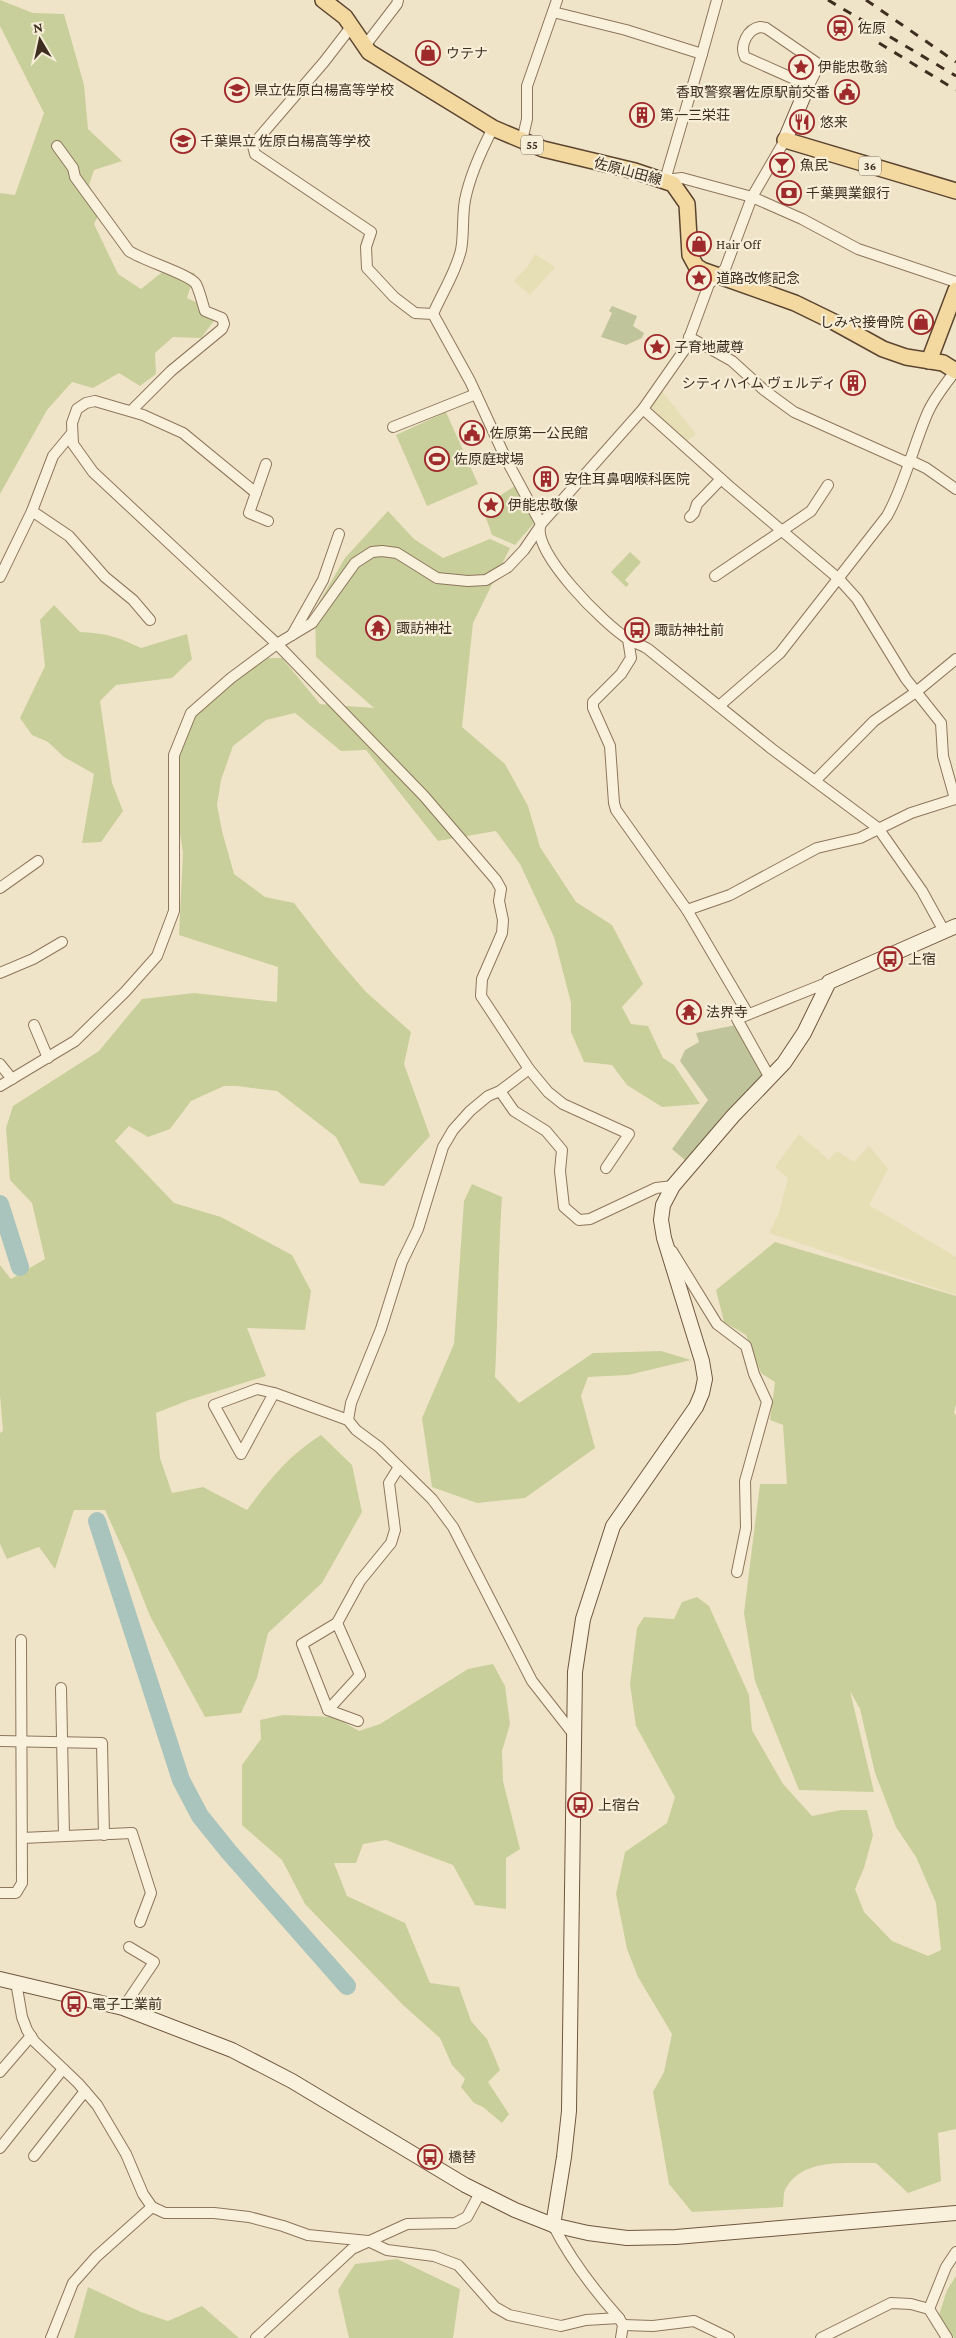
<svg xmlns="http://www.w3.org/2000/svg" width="956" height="2338" font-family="'Crimson Pro','Noto Sans JP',serif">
	<rect width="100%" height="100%" fill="#f0e4c8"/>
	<g fill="#e6deb5">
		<path d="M535,254L555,267L530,295L514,281L528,266Z"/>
		<path d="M661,390L696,434L686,442L651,411L649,406Z"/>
		<path d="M799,1134L829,1160L837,1151L854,1162L869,1146L888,1169L869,1205L956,1257V1295L769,1233L779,1213L788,1178L775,1167Z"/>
	</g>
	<g fill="#c9cf9b">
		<path d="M0,0L33,13L64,14L84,85L88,129L122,161L94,170L89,185L102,208L94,224L118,274L141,289L166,269L195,273L187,298L220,313L201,338L173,337L155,353L156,374L140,386L119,373L93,388L72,382L47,410L0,494V193L15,195L44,113L0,26Z"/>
		<path d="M446,412L478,484L427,506L396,435Z"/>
		<path d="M515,486L535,522L515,545L492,535L482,507Z"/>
		<path d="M388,511L414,539L443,558L490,539L510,548L473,623L462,727L505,764L528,806L540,847L576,902L612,925L643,984L622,1007L631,1024L648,1026L663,1058L674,1065L700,1104L662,1107L627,1085L612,1065L584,1062L571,1032V1003L554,937L520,864L496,831L438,841L366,750L341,751L295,713L266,720L233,746L221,780L217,805L222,831L234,874L265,897L294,903L334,955L366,992L411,1032L404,1064L430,1136L384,1186L360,1183L336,1137L277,1091L237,1086H224L191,1101L170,1129L148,1137L129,1126L115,1141L174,1203L221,1217L292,1255L311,1291L305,1330L247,1328L266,1376L189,1400L156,1413L160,1458L172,1493L203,1487L247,1510C269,1480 289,1455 321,1435L352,1465L362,1512L322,1583L268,1633L257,1678L241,1713L205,1717L150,1616L127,1558L105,1510H74L55,1569L39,1547L7,1559L0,1544V1433L3,1431L0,1395V1265L11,1279L45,1259L32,1203L10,1180L6,1128L13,1106L99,1051L142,999L194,993L277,1002L278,967L179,935L183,853L174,793L177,754L193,716L239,677L268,658H282L320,704L374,708L316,657L315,609L345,558Z"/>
		<path d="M630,552L641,562L625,580L629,584L626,587L611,572Z"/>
		<path d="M54,605L80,632C105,633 118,637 141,648L187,634L192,659L172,678L116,685L100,701L112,783L123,811L101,842L82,843L94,774L64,757L48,742L32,735L20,718L45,666L40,620Z"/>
		<path d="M472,1184L502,1197C498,1257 498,1317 495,1377L519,1403L593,1353L661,1351L691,1360L628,1375L588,1377L581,1396L595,1448L525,1498L477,1503L432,1487L422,1418L454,1344L464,1201Z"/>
		<path d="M775,1242L956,1296V1404L954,1413L956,1415V2129L938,2133L941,2181L908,2193L876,2163C846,2164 804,2157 786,2188C783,2192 784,2201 783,2207L692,2212L669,2184L653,2092L664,2072L672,2034L638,1977L627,1949L616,1894L625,1852L667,1823L675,1797L636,1726L630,1684L637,1628L644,1617L674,1619L682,1602L697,1597L709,1606L749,1695L752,1730L783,1784L812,1816L841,1810H867L873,1835L864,1868L855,1889L864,1912L892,1941L928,1956L941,1950L936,1903L916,1857L896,1827L875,1773L860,1709L850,1691L874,1792L799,1790L755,1681L744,1613L760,1484H787L783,1425L770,1420L775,1382L761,1373L746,1335L724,1322L716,1290Z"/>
		<path d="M493,1664L505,1686L510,1724L502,1751L503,1781L520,1849L506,1858V1909L475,1905L453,1865L386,1840L363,1844L356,1863H334L347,1896L405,1923L430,1983L459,1987L471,2021L487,2039L500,2070L488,2082L509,2114L502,2123L483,2107L474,2103L461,2087L465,2079L452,2065L440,2038L403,2005L305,1904L282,1860L242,1825V1765L261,1739L260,1720L283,1715L335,1717L359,1731L380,1724L468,1669Z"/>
		<path d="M397,2259L460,2289L453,2338H349L338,2290L355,2264Z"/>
		<path d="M956,2276V2338H954L939,2315L947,2290Z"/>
		<path d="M88,2287L141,2312L168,2321L202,2306L239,2338H74Z"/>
	</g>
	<g fill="#bfc49a">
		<path d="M612,306L637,316L633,326L644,333L642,338L626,345L601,337L612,313L609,311Z"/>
		<path d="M736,1025L765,1073L724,1114L686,1161L672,1149L708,1100L680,1061L685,1050L699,1042L696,1033Z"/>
	</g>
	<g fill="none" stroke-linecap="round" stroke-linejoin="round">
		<g stroke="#a9c4bc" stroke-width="18">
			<path d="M0,1204L20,1267"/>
			<path d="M97,1521L181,1780L200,1816L229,1852L347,1986"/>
		</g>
		<defs>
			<g id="street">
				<path d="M553,12L626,30L702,54L665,180L682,178L752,197L802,219L858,249L956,282"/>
				<path d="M351,27L324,62L257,140L253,146L255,154L371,232L366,247L367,268L394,297L415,313L433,314"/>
				<path d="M760,27L766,28L817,63L815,73L804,95L801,82L745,57C739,45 748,29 760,27Z"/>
				<path d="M364,47L397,4L398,0"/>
				<path d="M702,54L717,0"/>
				<path d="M493,128C481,151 470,175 465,200C462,216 464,236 461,250C456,272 442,293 433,314L470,381L506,459L541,524"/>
				<path d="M785,140L752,197L725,269L709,284L685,349L643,409L541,524C529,550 606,626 628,639C634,643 642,645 648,649L772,749L878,828L922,891L944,931"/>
				<path d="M522,141L527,119V86L557,0"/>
				<path d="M57,146L73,168L75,177L129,251C144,261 189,274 196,284C200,292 202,302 205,311L222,318L224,324L222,329L171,371L131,411"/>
				<path d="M689,337L732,361L764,390L794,412L908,463"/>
				<path d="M643,409L729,486L839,579L857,599L906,679L941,723L943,756L955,799L911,813L860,838L817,848L730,895L687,910"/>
				<path d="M393,427L476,394"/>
				<path d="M909,460L926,468L956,489"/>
				<path d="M266,464L249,513L268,521"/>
				<path d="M256,493L183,433L143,415L95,401L86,403L77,409L72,423L73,444L93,472L277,644L424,796L496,880L501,889L499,901L503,920L502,933L482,979L481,996L529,1069L500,1091L488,1096L470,1111L453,1130L443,1147L418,1229L402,1262L381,1329L351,1403L348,1420L356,1430L379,1447L432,1499L453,1527L532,1681L575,1736"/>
				<path d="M32,511L69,536L105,577L133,600L150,620"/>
				<path d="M690,517L694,513L697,504L721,479"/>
				<path d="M715,576L811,511L828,485"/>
				<path d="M0,577L32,511L53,456L72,433"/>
				<path d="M292,635L323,580L339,534"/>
				<path d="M628,639L631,658L621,674L593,702V708L610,746L614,803L616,810L687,910L748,1014"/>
				<path d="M719,706L780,653L887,516C905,484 913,446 928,412C934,398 946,384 955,371"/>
				<path d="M815,781L874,721L916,692L956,659"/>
				<path d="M0,888L38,861"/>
				<path d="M0,973L33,959L62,942"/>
				<path d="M34,1025L48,1058"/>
				<path d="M0,1064L12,1079"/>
				<path d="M529,1069L548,1092L563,1104L629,1134L606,1168"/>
				<path d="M770,1078L737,1019L829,982"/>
				<path d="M0,1086L75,1041L125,992L157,956L174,911V755L191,713L231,678L277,644L312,623L355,563L372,552L382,551L397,553L437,578L468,581L486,580L508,567L524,550L539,528"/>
				<path d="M500,1091L514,1111L546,1131L562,1150L560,1171L564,1207L579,1220L590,1219L656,1188L673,1186"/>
				<path d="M672,1251L717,1324L746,1346L754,1374L767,1402L745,1481L746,1528L737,1572"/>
				<path d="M274,1393L257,1389L214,1405L241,1454L274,1393L348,1420"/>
				<path d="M61,1688L64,1836"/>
				<path d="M328,1710L360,1675L337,1623"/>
				<path d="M358,1721L328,1710L302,1644L337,1623L360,1581L391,1543L395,1530L389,1483L399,1467"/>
				<path d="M0,1741L102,1743L104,1835"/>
				<path d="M22,1838L132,1833L151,1893L140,1922"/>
				<path d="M0,1893H16L22,1883L21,1640"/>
				<path d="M16,1982L22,2017L27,2030L34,2041L78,2083L97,2105L126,2154L143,2194L152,2207L165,2213H214L249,2217L283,2226L308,2235L368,2241L387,2250L434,2256L458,2265L495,2307L509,2315L561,2326L586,2320L619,2318"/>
				<path d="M123,2008L154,1962L129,1947"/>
				<path d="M0,2072L31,2036"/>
				<path d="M0,2148L63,2069"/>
				<path d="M34,2156L85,2091"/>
				<path d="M553,2225C571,2260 593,2289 619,2318L623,2325L621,2338"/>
				<path d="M929,2309L946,2267L956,2252"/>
				<path d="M623,2325L653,2326L694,2321L729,2338"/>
				<path d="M51,2338L73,2283L96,2257L152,2207"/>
				<path d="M256,2338L352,2249L407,2224L455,2223L467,2217L480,2193"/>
				<path d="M821,2338L891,2303L911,2304L929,2309L947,2338"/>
			</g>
			<g id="secondary">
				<path d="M785,140L804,95"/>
				<path d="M0,1979L123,2008L232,2050L292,2081L465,2185L515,2210L553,2225L588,2233L627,2238L676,2237L956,2213"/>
				<path d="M553,2225L564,2157L569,2111L575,1672L583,1619L613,1526L696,1407L702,1393L705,1379L702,1361L664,1238L661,1220L663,1205L673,1186L733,1116L784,1063L804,1033L829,982L956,926"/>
			</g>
			<g id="primary">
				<path d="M323,0L345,17L369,52L493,128L543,149L635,171L673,184L687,204L690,255L696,266L702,270L795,303L834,322L883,349L906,357L943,363L956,371"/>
				<path d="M785,140L956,191"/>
				<path d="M929,361L956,290"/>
			</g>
		</defs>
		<use href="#street" stroke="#8d765c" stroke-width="12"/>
		<use href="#secondary" stroke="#6f573f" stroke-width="16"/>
		<use href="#primary" stroke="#5b4430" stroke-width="18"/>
		<use href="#street" stroke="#faf1dc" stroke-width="10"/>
		<use href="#secondary" stroke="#faf1dc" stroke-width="14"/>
		<use href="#primary" stroke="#f3d9a0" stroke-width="15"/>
		<g stroke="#3d2e20" stroke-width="3" stroke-dasharray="9 9" stroke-linecap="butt">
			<path d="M828,0L956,76"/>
			<path d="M866,0L956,62"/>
			<path d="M879,43L956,90"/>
		</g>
	</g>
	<defs>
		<symbol id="station-ring" viewBox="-11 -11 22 22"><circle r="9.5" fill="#f7eed8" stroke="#9e2a2b" stroke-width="1.5"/><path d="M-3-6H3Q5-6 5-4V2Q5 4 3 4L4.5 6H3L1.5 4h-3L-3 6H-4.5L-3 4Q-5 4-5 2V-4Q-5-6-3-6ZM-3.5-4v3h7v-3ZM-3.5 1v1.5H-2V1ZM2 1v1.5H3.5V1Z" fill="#9e2a2b"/></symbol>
		<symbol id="shop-ring" viewBox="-11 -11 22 22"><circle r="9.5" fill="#f7eed8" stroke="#9e2a2b" stroke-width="1.5"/><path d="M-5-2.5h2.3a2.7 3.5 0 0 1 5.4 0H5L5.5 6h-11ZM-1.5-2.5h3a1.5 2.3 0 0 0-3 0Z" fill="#9e2a2b"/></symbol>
		<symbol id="sight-ring" viewBox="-11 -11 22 22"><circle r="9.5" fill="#f7eed8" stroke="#9e2a2b" stroke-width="1.5"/><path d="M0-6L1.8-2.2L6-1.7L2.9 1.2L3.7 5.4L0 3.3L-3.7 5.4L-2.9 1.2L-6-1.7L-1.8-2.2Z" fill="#9e2a2b"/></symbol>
		<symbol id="school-ring" viewBox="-11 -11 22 22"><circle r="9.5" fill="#f7eed8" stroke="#9e2a2b" stroke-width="1.5"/><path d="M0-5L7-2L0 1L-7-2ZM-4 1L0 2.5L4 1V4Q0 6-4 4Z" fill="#9e2a2b"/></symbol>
		<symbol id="civic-ring" viewBox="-11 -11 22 22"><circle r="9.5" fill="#f7eed8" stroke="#9e2a2b" stroke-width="1.5"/><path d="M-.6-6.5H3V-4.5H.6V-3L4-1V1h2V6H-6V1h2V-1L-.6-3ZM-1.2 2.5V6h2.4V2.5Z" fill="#9e2a2b"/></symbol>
		<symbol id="building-ring" viewBox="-11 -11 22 22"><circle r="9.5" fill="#f7eed8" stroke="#9e2a2b" stroke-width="1.5"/><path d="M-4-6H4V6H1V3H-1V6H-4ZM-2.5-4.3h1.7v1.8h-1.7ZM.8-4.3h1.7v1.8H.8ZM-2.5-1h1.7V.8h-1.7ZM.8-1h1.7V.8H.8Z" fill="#9e2a2b"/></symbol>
		<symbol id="restaurant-ring" viewBox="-11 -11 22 22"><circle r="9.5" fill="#f7eed8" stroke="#9e2a2b" stroke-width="1.5"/><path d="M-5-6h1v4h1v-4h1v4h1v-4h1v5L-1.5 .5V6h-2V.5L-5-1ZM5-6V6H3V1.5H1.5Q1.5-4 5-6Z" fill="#9e2a2b"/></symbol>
		<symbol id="bar-ring" viewBox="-11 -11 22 22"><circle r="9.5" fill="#f7eed8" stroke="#9e2a2b" stroke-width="1.5"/><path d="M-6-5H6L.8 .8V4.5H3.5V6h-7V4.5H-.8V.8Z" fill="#9e2a2b"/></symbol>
		<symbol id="bank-ring" viewBox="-11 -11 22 22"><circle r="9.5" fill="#f7eed8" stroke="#9e2a2b" stroke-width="1.5"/><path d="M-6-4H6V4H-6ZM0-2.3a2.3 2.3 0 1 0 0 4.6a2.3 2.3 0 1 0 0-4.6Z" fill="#9e2a2b"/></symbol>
		<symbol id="stadium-ring" viewBox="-11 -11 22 22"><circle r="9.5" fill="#f7eed8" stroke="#9e2a2b" stroke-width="1.5"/><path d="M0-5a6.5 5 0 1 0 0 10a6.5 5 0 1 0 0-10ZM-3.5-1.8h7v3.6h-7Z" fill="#9e2a2b"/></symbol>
		<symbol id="temple-ring" viewBox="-11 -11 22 22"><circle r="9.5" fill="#f7eed8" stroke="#9e2a2b" stroke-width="1.5"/><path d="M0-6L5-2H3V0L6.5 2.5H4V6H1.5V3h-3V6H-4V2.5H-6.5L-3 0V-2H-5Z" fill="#9e2a2b"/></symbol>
		<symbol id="bus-ring" viewBox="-11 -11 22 22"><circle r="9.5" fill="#f7eed8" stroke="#9e2a2b" stroke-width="1.5"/><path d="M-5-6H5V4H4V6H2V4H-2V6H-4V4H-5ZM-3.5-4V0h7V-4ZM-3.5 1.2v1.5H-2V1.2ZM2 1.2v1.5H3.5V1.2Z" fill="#9e2a2b"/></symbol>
	</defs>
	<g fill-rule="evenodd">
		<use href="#station-ring" x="826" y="14" width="28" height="28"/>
		<use href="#shop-ring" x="414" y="39" width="28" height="28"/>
		<use href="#sight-ring" x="787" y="53" width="28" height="28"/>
		<use href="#school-ring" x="223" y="76" width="28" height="28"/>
		<use href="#civic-ring" x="833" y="78" width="28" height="28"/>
		<use href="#building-ring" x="628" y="101" width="28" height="28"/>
		<use href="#restaurant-ring" x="788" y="108" width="28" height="28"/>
		<use href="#school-ring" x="169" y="127" width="28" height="28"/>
		<use href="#bar-ring" x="768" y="151" width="28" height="28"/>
		<use href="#bank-ring" x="775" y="179" width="28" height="28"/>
		<use href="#shop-ring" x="685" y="230" width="28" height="28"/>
		<use href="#sight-ring" x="685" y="264" width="28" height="28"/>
		<use href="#shop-ring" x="907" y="308" width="28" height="28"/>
		<use href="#sight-ring" x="643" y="333" width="28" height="28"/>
		<use href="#building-ring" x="839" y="369" width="28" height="28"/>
		<use href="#civic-ring" x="458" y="419" width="28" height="28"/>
		<use href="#stadium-ring" x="423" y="445" width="28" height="28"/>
		<use href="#building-ring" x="532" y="465" width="28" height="28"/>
		<use href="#sight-ring" x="477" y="491" width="28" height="28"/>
		<use href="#temple-ring" x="364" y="614" width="28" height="28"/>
		<use href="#bus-ring" x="623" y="616" width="28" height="28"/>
		<use href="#bus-ring" x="876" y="945" width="28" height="28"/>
		<use href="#temple-ring" x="675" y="998" width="28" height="28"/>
		<use href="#bus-ring" x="566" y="1791" width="28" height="28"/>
		<use href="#bus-ring" x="60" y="1990" width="28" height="28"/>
		<use href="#bus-ring" x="416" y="2143" width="28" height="28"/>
	</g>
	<g text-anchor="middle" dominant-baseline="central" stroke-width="4.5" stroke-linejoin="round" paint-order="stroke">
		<g fill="#f7eed8" stroke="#756857" stroke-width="1">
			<rect x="521" y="135.5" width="22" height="19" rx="4"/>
			<rect x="859" y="156.5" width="22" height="19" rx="4"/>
		</g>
		<g font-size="12" font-weight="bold" fill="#3d2e20">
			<text x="532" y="145">55</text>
			<text x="870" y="166">36</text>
		</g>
		<g font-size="14" fill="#3d2e20" stroke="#f7eed8" text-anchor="start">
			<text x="858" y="28">佐原</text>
			<text x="446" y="53">ウテナ</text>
			<text x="818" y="67">伊能忠敬翁</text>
			<text x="254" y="90">県立佐原白楊高等学校</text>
			<text x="830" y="92" text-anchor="end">香取警察署佐原駅前交番</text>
			<text x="660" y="115">第一三栄荘</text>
			<text x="820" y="122">悠来</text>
			<text x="200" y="141">千葉県立 佐原白楊高等学校</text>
			<text x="800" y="165">魚民</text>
			<text x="806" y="193">千葉興業銀行</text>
			<text x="716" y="244">Hair Off</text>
			<text x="716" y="278">道路改修記念</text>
			<text x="904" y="322" text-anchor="end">しみや接骨院</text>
			<text x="674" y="347">子育地蔵尊</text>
			<text x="836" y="383" text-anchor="end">シティハイム ヴェルディ</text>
			<text x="490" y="433">佐原第一公民館</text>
			<text x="454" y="459">佐原庭球場</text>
			<text x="564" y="479">安住耳鼻咽喉科医院</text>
			<text x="508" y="505">伊能忠敬像</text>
			<text x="396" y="628">諏訪神社</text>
			<text x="654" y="630">諏訪神社前</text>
			<text x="908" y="959">上宿</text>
			<text x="706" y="1012">法界寺</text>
			<text x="598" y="1805">上宿台</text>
			<text x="92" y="2004">電子工業前</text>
			<text x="448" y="2157">橋替</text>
		</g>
		<g font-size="14" fill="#3d2e20" stroke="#f7eed8">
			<text transform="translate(628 171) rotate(15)">佐原山田線</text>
		</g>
	</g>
	<g transform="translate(40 40) rotate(351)" stroke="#f7eed8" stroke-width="4" paint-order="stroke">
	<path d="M0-4L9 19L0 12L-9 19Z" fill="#3d2e20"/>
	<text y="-8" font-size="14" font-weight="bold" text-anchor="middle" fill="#3d2e20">N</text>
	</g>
</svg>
